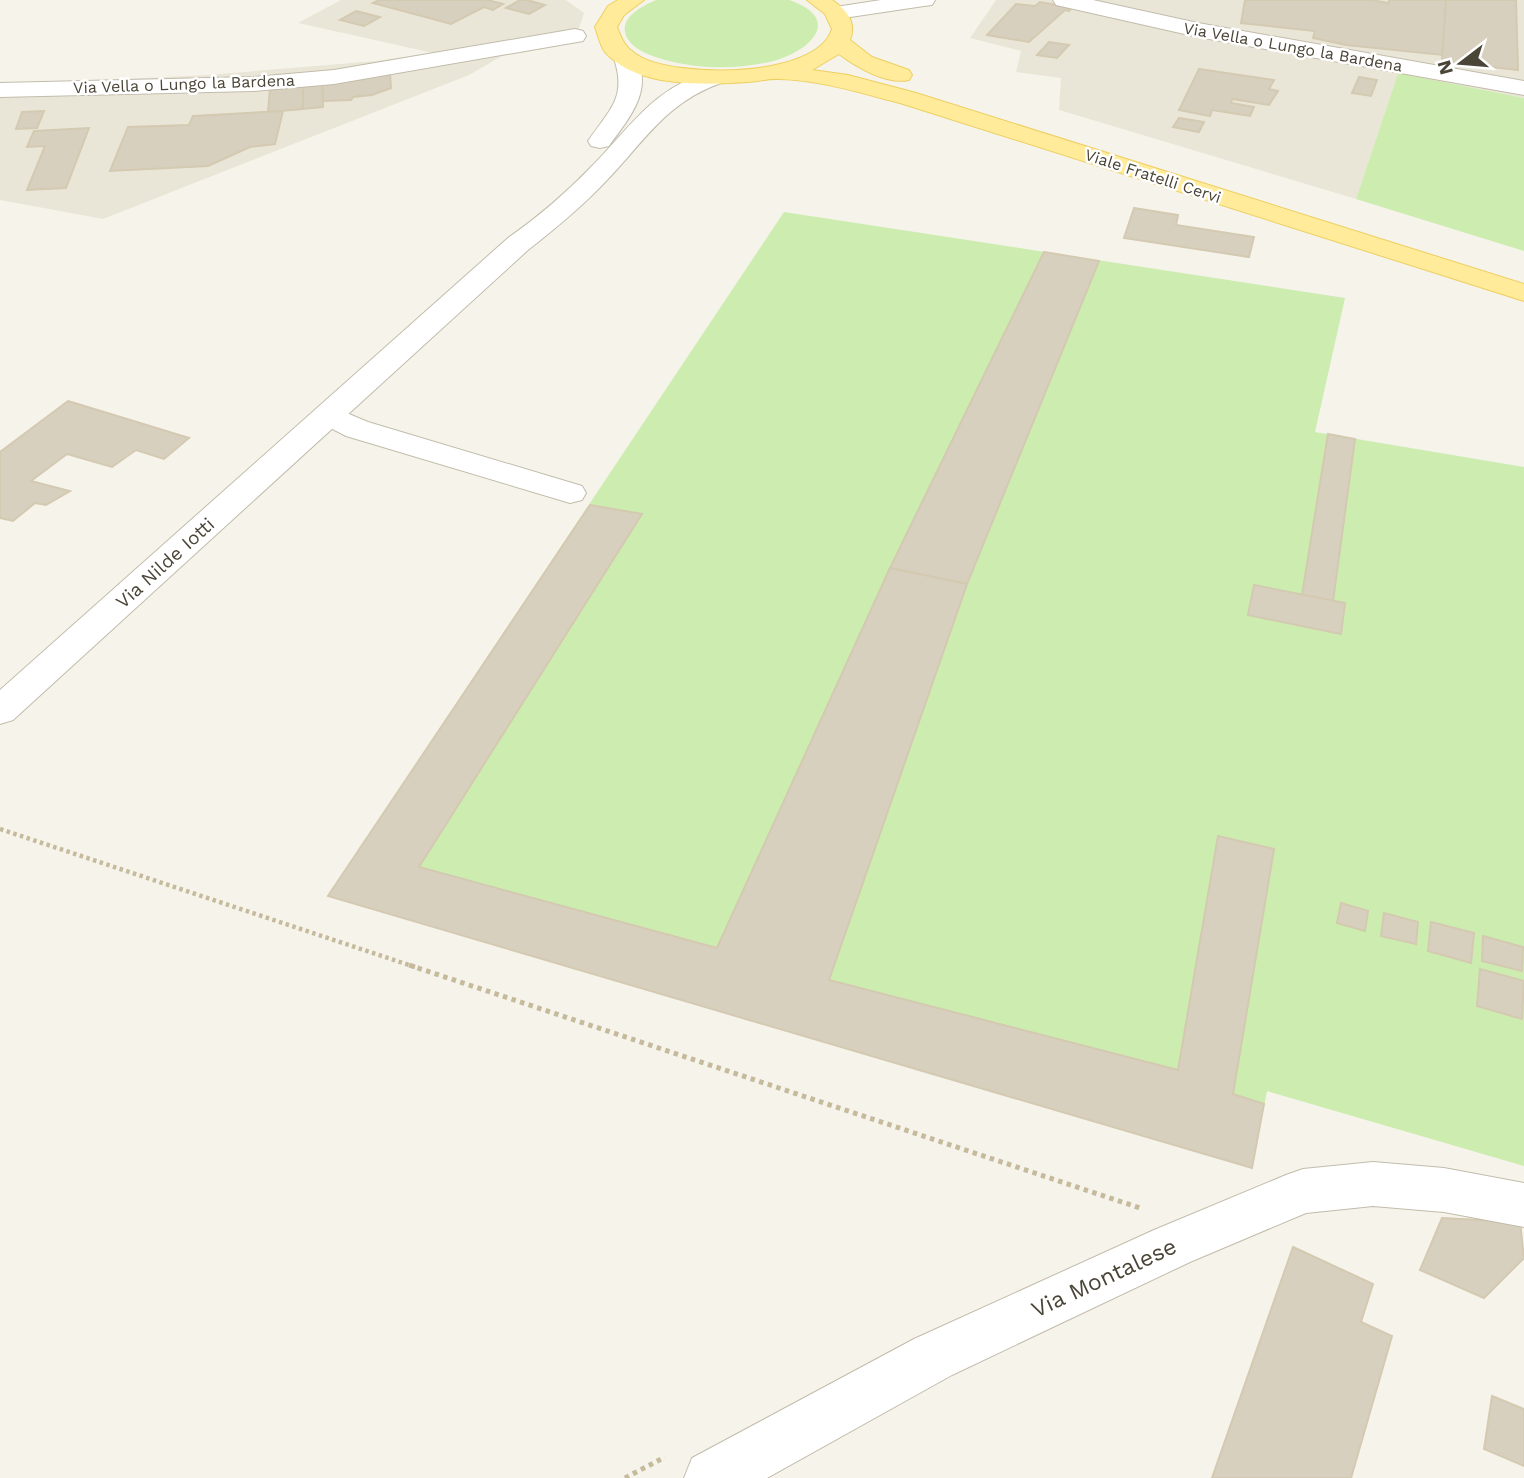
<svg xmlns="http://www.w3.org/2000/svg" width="1524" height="1478" font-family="'Work Sans',sans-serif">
	<rect width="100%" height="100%" fill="#f6f3ea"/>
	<g fill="#eae6d7">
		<path d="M341,0H566L584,13L574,43L502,56L469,75L103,219L0,200V85L207,75L376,61L433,53L298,23Z"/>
		<path d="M996,0H1524V98L1398,73L1356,199L1059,110L1061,78L1016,72L1021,51L970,38Z"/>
	</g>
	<g fill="#ccecb0">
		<path d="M656,0H789C847,20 806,54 769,62C734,70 696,69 662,59C649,55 628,48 625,32C622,16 644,5 656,0Z"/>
		<path d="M1398,73L1524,98V251L1356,199Z"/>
		<path d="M784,212L1345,298L1315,432L1524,467V1166L1267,1091L1252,1168L328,896Z"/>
	</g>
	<g fill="#d8d0be" stroke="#d4c9b1" stroke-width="2">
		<path d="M379,0H487L503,4L493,10L484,7L451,24L373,3Z"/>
		<path d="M520,0H527L545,5L529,14L506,8Z"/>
		<path d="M1245,0H1371L1389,3V0H1446L1443,55L1346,45L1313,38L1315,31L1241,23Z"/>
		<path d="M1446,0H1516L1518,70L1442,61Z"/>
		<path d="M1040,2L1072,8L1069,11L1065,10L1029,42L987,35L1016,4L1035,6Z"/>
		<path d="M356,11L380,17L364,26L340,20Z"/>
		<path d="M1049,42L1069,45L1057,58L1037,55Z"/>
		<path d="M1199,69L1274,80L1269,89L1278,91L1269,105L1232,99L1231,103L1254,107L1250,116L1212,110L1210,116L1179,110Z"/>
		<path d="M390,73L391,88L372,95L353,97L351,100L323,101L322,79Z"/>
		<path d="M1359,77L1377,80L1371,96L1352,93Z"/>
		<path d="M322,79L323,107L303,109V81Z"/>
		<path d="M303,85V109L268,112L270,88Z"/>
		<path d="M44,111L37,128L16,129L22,112Z"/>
		<path d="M283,111L275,144L250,147L208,166L110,171L128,127L189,125L193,116Z"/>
		<path d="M1179,118L1204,122L1199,132L1173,127Z"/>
		<path d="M89,128L66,188L27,190L45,146L27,147L34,131Z"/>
		<path d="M1134,208L1178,215L1176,225L1254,237L1249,257L1124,238Z"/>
		<path d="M1044,252L1099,261L967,584L890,568Z"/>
		<path d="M68,401L189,438L164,459L136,450L112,467L67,454L31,481L70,491L46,505L35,503L13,521L0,518V452Z"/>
		<path d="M1328,434L1355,439L1333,601L1302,595Z"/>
		<path d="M590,505L642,514L419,867L717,948L890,568L967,584L829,980L1178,1070L1218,836L1274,849L1233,1094L1264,1104L1252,1168L328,896Z"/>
		<path d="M1254,585L1345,603L1341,634L1248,615Z"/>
		<path d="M1341,903L1368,911L1365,931L1337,923Z"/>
		<path d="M1384,913L1418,922L1416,944L1381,936Z"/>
		<path d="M1431,922L1474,933L1471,963L1428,951Z"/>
		<path d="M1483,936L1523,947L1522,971L1482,961Z"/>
		<path d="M1480,969L1524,981L1522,1019L1477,1006Z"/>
		<path d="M1442,1218L1520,1222L1524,1258L1484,1298L1420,1270Z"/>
		<path d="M1293,1247L1373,1284L1361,1322L1392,1336L1351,1478H1212Z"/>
		<path d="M1492,1396L1524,1409V1466L1484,1449Z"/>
	</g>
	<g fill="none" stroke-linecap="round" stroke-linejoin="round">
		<defs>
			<g id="minor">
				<path d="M881,0H935L932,5L924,6L837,19L829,18L826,13L829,8Z"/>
				<path d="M1053,0H1093L1198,23L1524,81V95L1198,37L1056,5Z"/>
				<path d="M575,29L583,31L586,36L583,41L334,84L253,91L0,97V83L253,77L334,70Z"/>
				<path d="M330,406L368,422L582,486L586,493L582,500L570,503L346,436L319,422L315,415L319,408Z"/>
			</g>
			<g id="tertiary">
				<path d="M624,49L632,51C657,87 630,117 609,146L600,148L591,146L588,141C610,109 628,97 613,56L616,51Z"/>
				<path d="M713,71L721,73L725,78L721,83C667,102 646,139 608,179C584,205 556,228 528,250L13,720L0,724V690L508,238C538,217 566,193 591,167C631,127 654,86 713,71Z"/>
				<path d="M1373,1162L1444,1168L1524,1183V1227L1444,1212L1373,1206L1306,1213L1190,1262L952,1375L767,1478H684L692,1458L914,1339L1154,1230L1286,1175L1303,1169Z"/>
			</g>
			<path id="primary" d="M618,0H644L624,15L617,27C622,40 626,49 639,56C676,78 817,79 832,29L825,14L807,0H832C847,10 857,23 850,40L872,57L909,70L912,75L909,80C887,85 856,67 839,54L812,70L848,75L916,93L1524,284V301L900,103C861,93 820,80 779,79C769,78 758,82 747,82C704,85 637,88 605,52C600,45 598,35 595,27L608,6Z"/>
		</defs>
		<use href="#minor" stroke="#c2bcab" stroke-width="2"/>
		<use href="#tertiary" stroke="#c2bcab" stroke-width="2"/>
		<use href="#primary" stroke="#edcf61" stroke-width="2"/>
		<path stroke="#c5ba9b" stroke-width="4.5" stroke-dasharray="3.5 3.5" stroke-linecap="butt" d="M0,829L415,967"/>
		<g stroke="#c5ba9b" stroke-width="5" stroke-dasharray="4.5 4.5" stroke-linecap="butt">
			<path d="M409,965L1140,1208"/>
			<path d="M625,1478L665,1457"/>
		</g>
		<use href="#minor" fill="#fff" fill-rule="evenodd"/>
		<use href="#tertiary" fill="#fff" fill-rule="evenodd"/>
		<use href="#primary" fill="#ffeb99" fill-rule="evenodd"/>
	</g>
	<g text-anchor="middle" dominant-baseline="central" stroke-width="5" stroke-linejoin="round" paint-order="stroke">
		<g font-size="16" fill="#4a4537" stroke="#fff">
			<text transform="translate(1293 47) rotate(10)">Via Vella o Lungo la Bardena</text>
			<text transform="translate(184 84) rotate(-2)">Via Vella o Lungo la Bardena</text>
			<text transform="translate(1153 176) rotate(18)">Viale Fratelli Cervi</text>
		</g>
		<g font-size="19" fill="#4a4537" stroke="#fff">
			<text transform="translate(165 563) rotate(-42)">Via Nilde Iotti</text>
		</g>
		<g font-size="23" fill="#4a4537" stroke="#fff">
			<text transform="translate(1104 1278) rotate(-25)">Via Montalese</text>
		</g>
	</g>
	<g transform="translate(1461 63) rotate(254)" stroke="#ffffff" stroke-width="5" paint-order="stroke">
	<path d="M0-5L12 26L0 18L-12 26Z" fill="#4a4537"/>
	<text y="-10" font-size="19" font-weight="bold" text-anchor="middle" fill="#4a4537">N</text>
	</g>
</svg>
